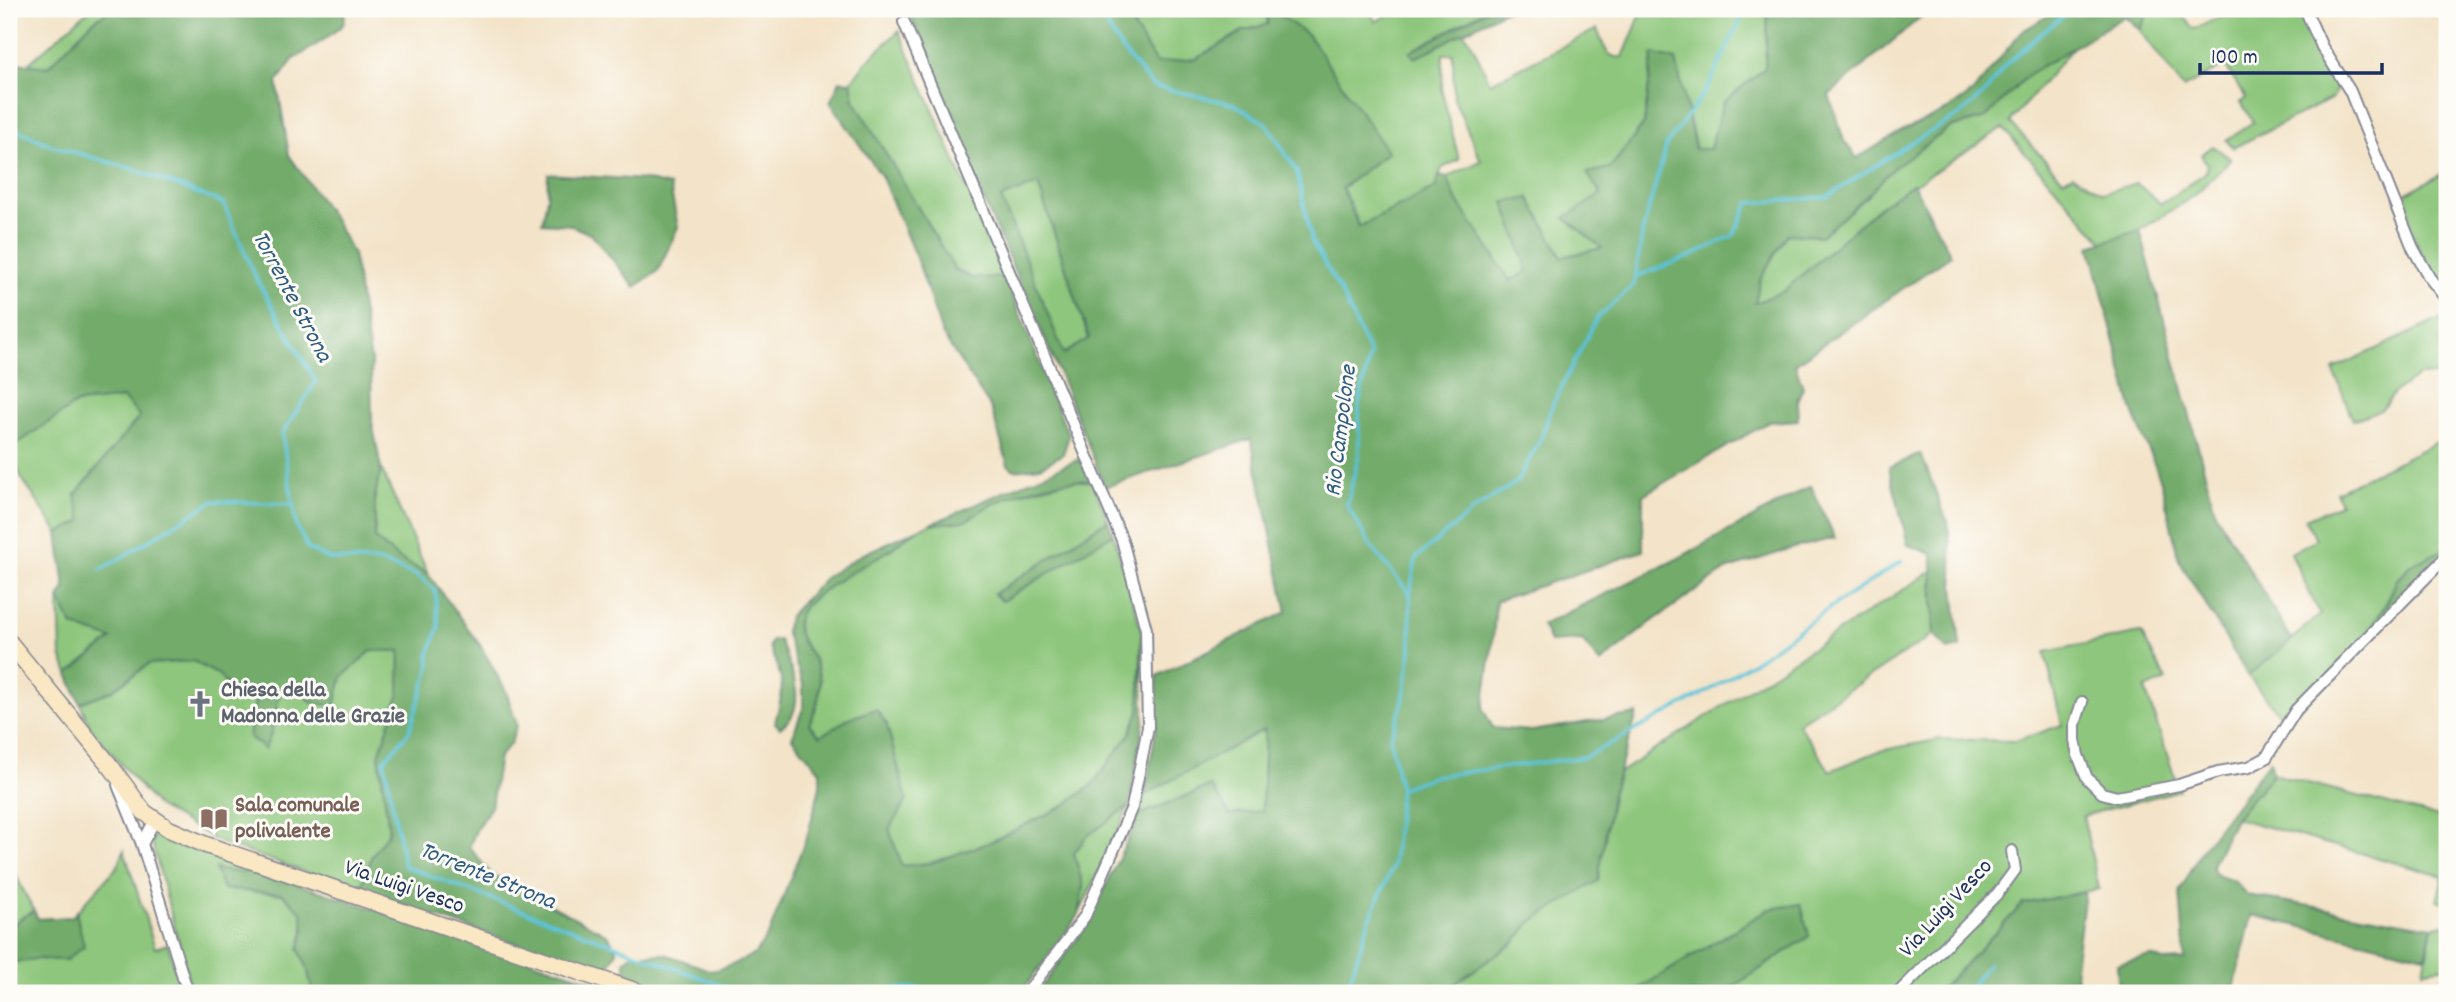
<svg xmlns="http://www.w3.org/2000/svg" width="2456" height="1002" font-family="Dekko,sans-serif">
	<rect width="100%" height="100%" fill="#fdfcf7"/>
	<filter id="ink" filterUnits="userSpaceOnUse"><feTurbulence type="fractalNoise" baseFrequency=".0143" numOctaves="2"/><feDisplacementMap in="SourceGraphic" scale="14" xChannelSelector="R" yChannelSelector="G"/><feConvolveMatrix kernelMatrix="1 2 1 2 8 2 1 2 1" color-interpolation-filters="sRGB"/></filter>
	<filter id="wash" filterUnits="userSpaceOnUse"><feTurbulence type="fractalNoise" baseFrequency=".00686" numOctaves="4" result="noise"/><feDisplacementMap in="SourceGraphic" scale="28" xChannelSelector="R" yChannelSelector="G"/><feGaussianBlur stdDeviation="1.57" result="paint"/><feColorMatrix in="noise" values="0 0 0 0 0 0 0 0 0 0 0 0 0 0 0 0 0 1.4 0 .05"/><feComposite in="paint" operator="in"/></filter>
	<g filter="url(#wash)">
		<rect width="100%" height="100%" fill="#f3e3c8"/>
		<g fill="#8dc67b" stroke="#547a6c" stroke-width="2">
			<path d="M90,9H111L91,23L48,67L27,65Z"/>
			<path d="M1129,9H1265L1269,24L1243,31L1196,59L1156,64L1133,25Z"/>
			<path d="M1289,9H1370L1375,22L1397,9H1488L1410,52L1415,58L1463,32L1471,42L1490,83L1597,29C1603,43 1605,60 1623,57L1643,9H1772L1768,12L1765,68L1723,103L1710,149H1696L1676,60L1653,54L1644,124L1610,168L1601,194L1603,248L1562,257L1529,198L1528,272L1510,281L1455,197L1447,177L1481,161L1454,99L1453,54H1443L1442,91L1459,160L1442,168L1435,188L1360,227L1342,188L1388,152L1280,16L1292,11Z"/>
			<path d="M2150,9H2178L2194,29L2238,9H2299L2338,85L2333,98L2233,148L2226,140L2253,122L2241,102L2246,98L2225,65L2183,88L2140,30Z"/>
			<path d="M899,31L1005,277L972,278L955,270L854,100L851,82L866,62Z"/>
			<path d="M2075,45L2010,122L2063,180L2073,175L2103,193L2136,183L2161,204L2205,173L2207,164L2201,155L2213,146L2231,159L2194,196L2140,230L2103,242L2003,128L1879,207L1784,291L1754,304L1759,280L1787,234L1821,236L1866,197L1894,167L1950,128L1985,118L2029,74Z"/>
			<path d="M2447,171V295L2419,249L2396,199Z"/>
			<path d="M1038,184L1089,339L1063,354L1000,198Z"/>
			<path d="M2447,316V374L2419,376L2396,391L2381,410L2353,420L2333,369Z"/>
			<path d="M124,398L140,416L75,495L83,521L58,533L21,477L9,449L77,403Z"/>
			<path d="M2447,437V548L2398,579L2387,602L2366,637L2285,722L2248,676L2320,615L2291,553L2316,539L2305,519L2341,504L2336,492Z"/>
			<path d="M381,468L428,574L398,558L375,539V496Z"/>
			<path d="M1067,481H1092L1108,520L994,594L1002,601L1113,534L1142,632L1139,712L1130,734L1091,786L1062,807L988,843L935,862L902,866L889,829L895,817L850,718L820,736L809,724C819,705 824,683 815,662C808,646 790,634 800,613C811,593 867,564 888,551C898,544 908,536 918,529L931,524L966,520L984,508L1019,493Z"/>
			<path d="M1932,571L1934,634L1798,723L1830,771L1879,751L1941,739L2015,741L2062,725L2045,652L2141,633L2166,680L2145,689L2179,790L2083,816L2099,889L2023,904L1937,993H1724L1809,936L1769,909L1632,993H1441L1515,942L1531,922L1597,881L1612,794L1619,773Z"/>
			<path d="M59,598L73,626L112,639L68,674L61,655Z"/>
			<path d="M371,651H400L399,695L379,755L389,831L372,856L360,891L219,842L157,806L91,729L80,703L111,691L149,664L193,661L219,675L228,687L256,701L249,737L271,734L280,691L290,681L313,703Z"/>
			<path d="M1265,728L1262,811L1230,815L1210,786L1139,815L1145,795L1196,765Z"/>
			<path d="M2273,774L2447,819V903L2438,900L2443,876L2235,818Z"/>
			<path d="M1129,806L1078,916L1083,886L1074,853L1086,837Z"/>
			<path d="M155,836L164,838L261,872H234L216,869L223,889L282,894L302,912L304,931L299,950L307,967L313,993H192L151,839Z"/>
			<path d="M124,850L155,948L168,944L181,993H9V862L38,919L72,917L118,866Z"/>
			<path d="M2447,923V967L2424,970L2432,927Z"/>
		</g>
		<g fill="#72ab6b" stroke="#466d64" stroke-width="2" fill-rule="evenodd">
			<path d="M111,9H346L343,25L325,39L293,60L277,82L289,155L334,219L353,254L371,361L372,422L381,468L375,496V539L398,558L428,574L480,645L506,691L517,725L511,743L499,757L491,807L478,826L469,847L491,874L608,935L617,951L605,973L360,891L372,856L389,831L379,755L399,695L400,651H371L342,677L335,706L313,703L290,682L280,691L271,734L265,749L249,737L255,701L228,687L219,675L193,661L149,664L111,691L80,703L68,674L112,639L73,626L59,598L65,588L58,533L82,521L75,495L140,416L123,398L77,403L9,449V62L48,67L91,23Z"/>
			<path d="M908,9H1129L1133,25L1156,63L1196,59L1243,31L1268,24L1265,9H1289L1293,11L1281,16L1308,35L1388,152L1342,188L1359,227L1435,188L1439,176L1447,177L1455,197L1510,281L1528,271L1504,202L1529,198L1562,257L1602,248L1565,218L1601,194L1587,173L1610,168L1644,124L1653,54L1676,60L1695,149H1710L1723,103L1765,68L1768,12L1772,9H1930L1829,95L1844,141L1857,158L1902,131L1948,110L1973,92L2021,32L2059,9H2150L2140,30L2125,16L2029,74L1985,118L1950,128L1894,167L1866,197L1821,236L1787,234L1760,280L1755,303L1784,291L1879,207L1913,184L1951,255L1795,364L1803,387L1797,401L1798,420L1769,422L1643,495V551L1496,601L1493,640L1483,709L1493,728L1532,731L1637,714L1612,794L1598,881L1531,922L1515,942L1441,993H1037L1088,924L1139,815L1211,786L1230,815L1262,811L1265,729L1145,795L1156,729L1157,676L1287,612L1251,439L1105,487L1054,360L985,204ZM1038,184L1089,338L1064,354L1001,198Z"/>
			<path d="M1488,9H1508L1415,58L1410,52Z"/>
			<path d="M840,81L851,82L854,100L955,270L972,278L1005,277L1069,436L1063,454L1040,467L1014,470L1008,465L991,408L942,334L919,265L882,177L830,102Z"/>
			<path d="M548,174L645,180L670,186L678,227L658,271L635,287L592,235L570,225L542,223L547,198Z"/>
			<path d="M2140,230L2216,514L2292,640L2248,676L2179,560L2161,481L2132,409L2090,246Z"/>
			<path d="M1921,454L1948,524L1960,647L1948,650L1934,634L1932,554L1908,545L1889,467Z"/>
			<path d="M1079,459L1092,481C1056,479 1019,491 987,507C979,511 972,519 964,521C953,523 942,523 931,524Z"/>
			<path d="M1811,486L1835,538L1790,549L1726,570L1650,623L1600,663L1582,640L1550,642L1542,625L1677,559Z"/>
			<path d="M1108,520L1113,534L1002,601L994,594Z"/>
			<path d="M918,529C908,536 898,544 888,551C867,564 810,593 800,613C790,634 808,646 815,662C824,683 819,705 809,724L820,736L850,718L876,709L887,725L907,800L889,829L902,866L931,863L988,843L1062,807L1091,786L1130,734L1139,712L1142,632L1144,721L1129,806L1086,837L1074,853L1083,886L1078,916L1021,993H653L633,986L625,975V961L632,955L665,954L712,971L732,965L755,954L769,933L808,833L820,787V771L792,738L803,708V685L785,631L790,615L827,576L861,555Z"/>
			<path d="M2447,548V555L2366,637L2387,602L2397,579L2411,565Z"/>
			<path d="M779,640C788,662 804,692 792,716C790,720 783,725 780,728L775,723C784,685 786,684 769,646L772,641Z"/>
			<path d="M2270,760L2273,774L2235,818L2212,865L2216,875L2234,881L2247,895L2432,927L2425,956L2252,915L2233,993H2119L2117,964L2151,956L2163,961L2185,960L2180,891L2203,848Z"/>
			<path d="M215,869L234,872H261L602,984L600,993H313L307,967L299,950L304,931L302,912L282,894L223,889Z"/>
			<path d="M2085,892L2075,967L2079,993H1937L2023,904Z"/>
			<path d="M1801,904L1809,936L1724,993H1632L1769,909Z"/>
			<path d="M34,911L38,919L72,917L76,912L84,946L66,960L35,959L9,963C7,934 5,924 34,911Z"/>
		</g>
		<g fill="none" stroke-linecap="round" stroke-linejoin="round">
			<g stroke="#5bc3d8" stroke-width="3.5">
				<path d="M1097,9L1122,50L1153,86L1234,104L1267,124L1297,172L1312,242L1340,290L1370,354L1359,404V454L1347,505L1370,545L1410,594L1411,651L1403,702L1390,739L1400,788L1393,866L1369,920L1352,974L1342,993"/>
				<path d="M9,126L53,146L133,169L223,203L257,280L316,382L282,434L296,525L308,549L329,559L380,562L418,576L435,590L439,627L429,654L430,667L409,732L384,760L404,866L742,993"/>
				<path d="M1635,277L1691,256L1734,235L1749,203L1827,197L1906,146L1959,115L1986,92L2005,65L2040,34L2072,9"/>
				<path d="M101,570L213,501L292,504"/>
				<path d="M1410,594L1416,558L1476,508L1517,482L1541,438L1553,404L1597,318L1634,285L1643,229L1667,144L1707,89L1746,9"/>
				<path d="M1401,788L1435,776L1585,757L1708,691L1764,655L1831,607L1902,561"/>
				<path d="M832,993L854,990L921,988L929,993"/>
				<path d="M1965,993L1989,963"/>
			</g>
		</g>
	</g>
	<g filter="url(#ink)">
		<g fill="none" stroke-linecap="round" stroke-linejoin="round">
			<defs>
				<g id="street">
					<path d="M2305,9L2322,47L2350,91L2413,248L2429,277L2447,300"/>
					<path d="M904,22L1122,540L1146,629L1148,727L1132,807L1085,916L1027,993"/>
					<path d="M2082,702L2075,724V740L2078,755L2087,778L2102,793L2117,797L2179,785L2218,772L2249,767L2266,758L2296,710L2447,556"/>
					<path d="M118,785L142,844"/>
					<path d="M155,820L142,844L188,993"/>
					<path d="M1898,993L1998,893L2015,870L2012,851"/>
				</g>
				<path id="secondary" d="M9,642L112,768L144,812L169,829L206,845L641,993"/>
			</defs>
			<use href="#street" stroke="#878993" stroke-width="14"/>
			<use href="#secondary" stroke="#878993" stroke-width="19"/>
			<use href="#street" stroke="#fff" stroke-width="10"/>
			<use href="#secondary" stroke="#fae7c3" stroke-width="16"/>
		</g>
	</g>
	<defs>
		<symbol id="church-bare" viewBox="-9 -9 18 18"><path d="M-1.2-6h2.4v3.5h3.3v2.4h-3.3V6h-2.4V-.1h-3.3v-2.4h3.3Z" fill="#6b7280" stroke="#fdfcf7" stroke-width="2.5" paint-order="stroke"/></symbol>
		<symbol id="library-bare" viewBox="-9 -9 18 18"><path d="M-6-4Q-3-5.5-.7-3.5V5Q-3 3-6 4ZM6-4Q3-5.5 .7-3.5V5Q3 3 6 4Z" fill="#8d6e63" stroke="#fdfcf7" stroke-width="2.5" paint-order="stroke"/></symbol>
	</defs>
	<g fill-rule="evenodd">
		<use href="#church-bare" x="181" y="685" width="38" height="38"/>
		<use href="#library-bare" x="195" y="800" width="38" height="38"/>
	</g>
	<g text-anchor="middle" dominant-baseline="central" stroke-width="6" stroke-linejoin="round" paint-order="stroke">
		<g font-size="23" font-weight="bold" fill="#5b616d" stroke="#fdfcf7" text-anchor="start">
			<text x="221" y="691">Chiesa della<tspan x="221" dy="26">Madonna delle Grazie</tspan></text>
		</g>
		<g font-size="23" font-weight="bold" fill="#785e54" stroke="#fdfcf7" text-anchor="start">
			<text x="235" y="806">Sala comunale<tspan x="235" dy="26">polivalente</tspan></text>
		</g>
		<g font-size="23" fill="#1b2f5e" stroke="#fdfcf7">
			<text transform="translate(404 888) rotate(19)">Via Luigi Vesco</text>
			<text transform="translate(1947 909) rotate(-47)">Via Luigi Vesco</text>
		</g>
		<g font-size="24" font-style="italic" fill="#2e5b83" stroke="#fdfcf7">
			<text transform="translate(291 297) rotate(62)">Torrente Strona</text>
			<text transform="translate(1342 431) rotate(-83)">Rio Campolone</text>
			<text transform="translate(487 877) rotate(22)">Torrente Strona</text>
		</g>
	</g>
	<rect width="2456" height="1002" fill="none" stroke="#fdfcf7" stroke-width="35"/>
	<path d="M2200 63v10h182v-10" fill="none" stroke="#1b2f5e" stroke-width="3.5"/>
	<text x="2211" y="63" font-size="21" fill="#1b2f5e" stroke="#fdfcf7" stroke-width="5" paint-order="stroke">100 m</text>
</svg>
